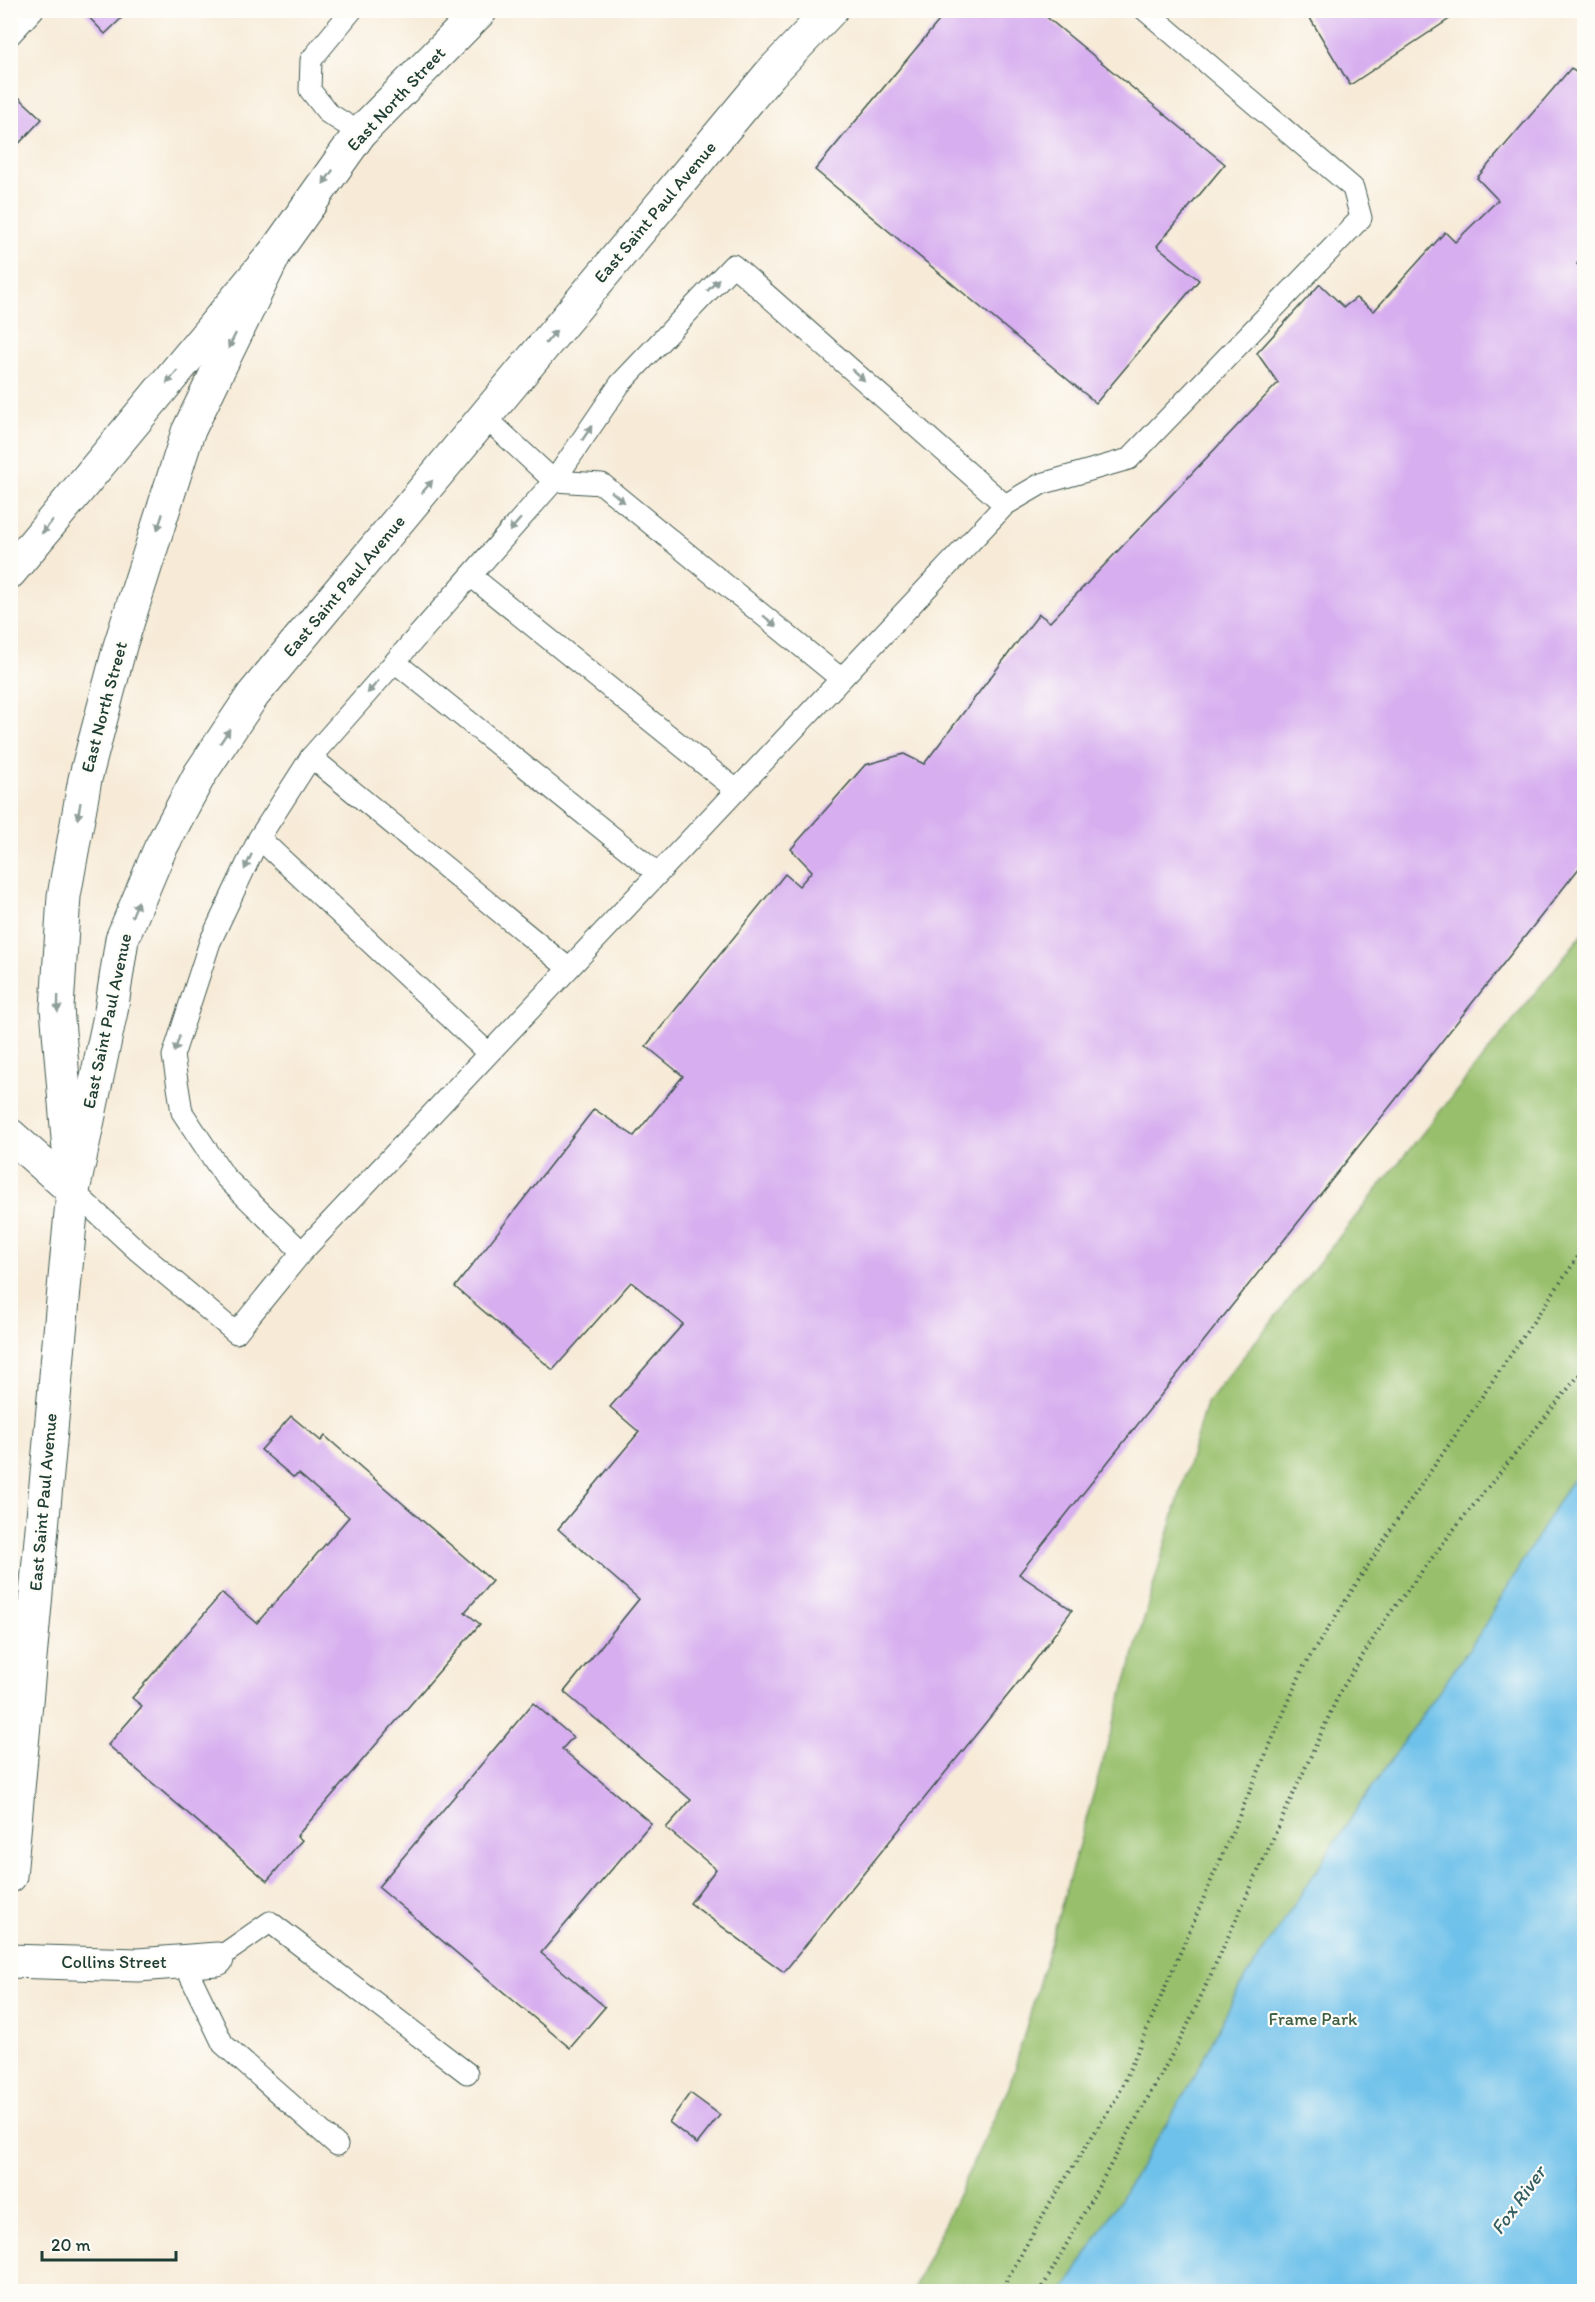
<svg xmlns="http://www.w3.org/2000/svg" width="1595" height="2302" font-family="Itim,sans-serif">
	<rect width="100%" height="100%" fill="#fdfcf7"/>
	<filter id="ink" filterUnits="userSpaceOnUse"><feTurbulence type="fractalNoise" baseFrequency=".0167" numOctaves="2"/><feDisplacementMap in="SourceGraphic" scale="12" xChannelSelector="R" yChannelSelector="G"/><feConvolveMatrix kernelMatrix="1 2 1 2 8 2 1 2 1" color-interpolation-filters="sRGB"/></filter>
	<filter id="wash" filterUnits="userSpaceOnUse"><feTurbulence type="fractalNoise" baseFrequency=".008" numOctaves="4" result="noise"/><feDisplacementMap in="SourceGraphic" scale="24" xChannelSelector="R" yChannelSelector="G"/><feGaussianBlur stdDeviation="1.35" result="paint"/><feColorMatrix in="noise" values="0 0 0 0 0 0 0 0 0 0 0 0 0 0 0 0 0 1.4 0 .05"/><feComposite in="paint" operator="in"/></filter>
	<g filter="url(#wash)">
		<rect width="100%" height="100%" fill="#f7ebd8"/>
		<path fill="#98c06c" stroke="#5c7e50" stroke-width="1.5" d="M1584,932V2291L912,2292L1009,2087L1206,1403Z"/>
		<path fill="#6ec1ea" stroke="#467f8f" stroke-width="1.5" d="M1584,1463V2291H1064L1193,2080L1239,1988L1359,1806L1480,1633L1558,1502Z"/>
		<g id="blocks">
			<g fill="#d7aeef">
				<path d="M82,10H130L105,34Z"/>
				<path d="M948,10H1038L1225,164L1157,246L1199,280L1096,403L815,170Z"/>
				<path d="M1305,10H1463L1350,85Z"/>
				<path d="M1571,68L1584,80V255L1577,264L1584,272V862L1019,1574L1072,1610L1029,1669L784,1972L690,1903L716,1869L666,1828L691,1800L564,1692L639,1599L558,1529L639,1432L610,1407L683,1324L631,1282L553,1370L455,1287L594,1109L634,1136L683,1076L646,1046L785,874L799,886L812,871L791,849L865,765L904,754L924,764L1039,614L1050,622L1278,383L1257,353L1320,284L1344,307L1356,298L1374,311L1445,232L1455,242L1498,200L1477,178Z"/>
				<path d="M10,89L42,119L10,153Z"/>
				<path d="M291,1416L321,1441L325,1436L492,1581L465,1612L480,1624L297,1836L302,1840L267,1881L108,1745L142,1706L132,1698L222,1593L257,1623L349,1517L299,1474L293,1477L261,1450Z"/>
				<path d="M533,1703L573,1737L562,1749L651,1823L541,1953L605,2007L570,2048L378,1887Z"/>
				<path d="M690,2093L720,2115L697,2144L669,2122Z"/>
			</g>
		</g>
	</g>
	<g filter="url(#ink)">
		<use href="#blocks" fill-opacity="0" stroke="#3f574d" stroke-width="1.5"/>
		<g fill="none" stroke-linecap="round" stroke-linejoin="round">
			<defs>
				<g id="lane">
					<path d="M352,10L311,60L310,90L328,113L360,133"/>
					<path d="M10,35L33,10"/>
					<path d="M485,417L554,481L602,484L840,678"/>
					<path d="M471,576L735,789"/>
					<path d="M395,662L657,873"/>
					<path d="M311,757L568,968"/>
					<path d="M259,838L488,1053"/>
					<path d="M73,1191L138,1251L236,1333L302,1252L1005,505L1041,484L1129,459L1361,218L1353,188L1145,10"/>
					<path d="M302,1252L225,1177L182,1112L173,1056L210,942L259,838L311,757L554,481L620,384L733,265L1005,505"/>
					<path d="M217,1959L270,1922L467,2073"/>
					<path d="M183,1961L223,2044L337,2145"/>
				</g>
				<g id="street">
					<path d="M10,1135L73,1191"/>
					<path d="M10,1961L138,1965L217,1959"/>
				</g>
				<g id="secondary">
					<path d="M10,572L276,251L360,133L481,10"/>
					<path d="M69,1150L57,1008L64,896L85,779L120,646L188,432L276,251"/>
					<path d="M10,1876L73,1191L111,1011L122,939L160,849L200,774L253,695L770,74L831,10"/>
				</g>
			</defs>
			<use href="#lane" stroke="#3f574d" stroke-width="23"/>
			<use href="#street" stroke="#3f574d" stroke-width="35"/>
			<use href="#secondary" stroke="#3f574d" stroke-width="35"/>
			<g stroke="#3f574d" stroke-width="4" stroke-dasharray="1.5 4.5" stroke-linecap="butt">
				<path d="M1000,2292L1050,2203L1119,2094L1304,1666L1393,1526L1584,1248"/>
				<path d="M1040,2292L1185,2031L1340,1692L1385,1620L1451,1533L1584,1369"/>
			</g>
			<use href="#lane" stroke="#fff" stroke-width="21"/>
			<use href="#street" stroke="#fff" stroke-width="33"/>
			<use href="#secondary" stroke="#fff" stroke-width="33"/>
		</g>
		<defs><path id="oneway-solid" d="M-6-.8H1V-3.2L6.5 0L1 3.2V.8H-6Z" transform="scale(1.5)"/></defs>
		<g fill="#8f9e9a">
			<use href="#oneway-solid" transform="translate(328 177) rotate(125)"/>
			<use href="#oneway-solid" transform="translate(713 285) rotate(-47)"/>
			<use href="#oneway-solid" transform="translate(551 337) rotate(-50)"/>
			<use href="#oneway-solid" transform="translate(232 341) rotate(116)"/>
			<use href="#oneway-solid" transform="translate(858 375) rotate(41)"/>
			<use href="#oneway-solid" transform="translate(172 377) rotate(130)"/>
			<use href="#oneway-solid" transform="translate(587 433) rotate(-56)"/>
			<use href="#oneway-solid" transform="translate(427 487) rotate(-50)"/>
			<use href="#oneway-solid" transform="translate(618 497) rotate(39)"/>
			<use href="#oneway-solid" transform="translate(160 522) rotate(108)"/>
			<use href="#oneway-solid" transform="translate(515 525) rotate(131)"/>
			<use href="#oneway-solid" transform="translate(47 527) rotate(130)"/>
			<use href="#oneway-solid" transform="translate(770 621) rotate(39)"/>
			<use href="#oneway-solid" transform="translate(373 687) rotate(131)"/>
			<use href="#oneway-solid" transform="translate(225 736) rotate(-56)"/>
			<use href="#oneway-solid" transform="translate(79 811) rotate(100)"/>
			<use href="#oneway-solid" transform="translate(248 862) rotate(115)"/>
			<use href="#oneway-solid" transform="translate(135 909) rotate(-68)"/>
			<use href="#oneway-solid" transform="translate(58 1004) rotate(91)"/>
			<use href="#oneway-solid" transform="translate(177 1044) rotate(108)"/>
		</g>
	</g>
	<g text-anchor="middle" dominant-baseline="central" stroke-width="4.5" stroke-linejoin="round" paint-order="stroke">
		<g font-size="18" fill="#1f3d34" stroke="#fdfcf7">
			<text transform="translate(396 99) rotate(-47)">East North Street</text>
			<text transform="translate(655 212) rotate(-50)">East Saint Paul Avenue</text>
			<text transform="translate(344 586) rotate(-50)">East Saint Paul Avenue</text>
			<text transform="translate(104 707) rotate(-75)">East North Street</text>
			<text transform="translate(107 1021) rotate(-78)">East Saint Paul Avenue</text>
			<text transform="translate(43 1502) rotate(-85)">East Saint Paul Avenue</text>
			<text x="114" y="1962">Collins Street</text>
		</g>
		<g font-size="18" fill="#3d5e42" stroke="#fdfcf7">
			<text x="1313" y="2019">Frame Park</text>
		</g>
		<g font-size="20" font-style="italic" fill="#335e62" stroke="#fdfcf7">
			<text transform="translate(1518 2200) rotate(-54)">Fox River</text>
		</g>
	</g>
	<rect width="1595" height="2302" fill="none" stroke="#fdfcf7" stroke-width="36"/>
	<path d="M42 2251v9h134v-9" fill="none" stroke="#1f3d34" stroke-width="3"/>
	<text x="51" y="2251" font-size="18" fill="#1f3d34" stroke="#fdfcf7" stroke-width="4.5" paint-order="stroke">20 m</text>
</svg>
